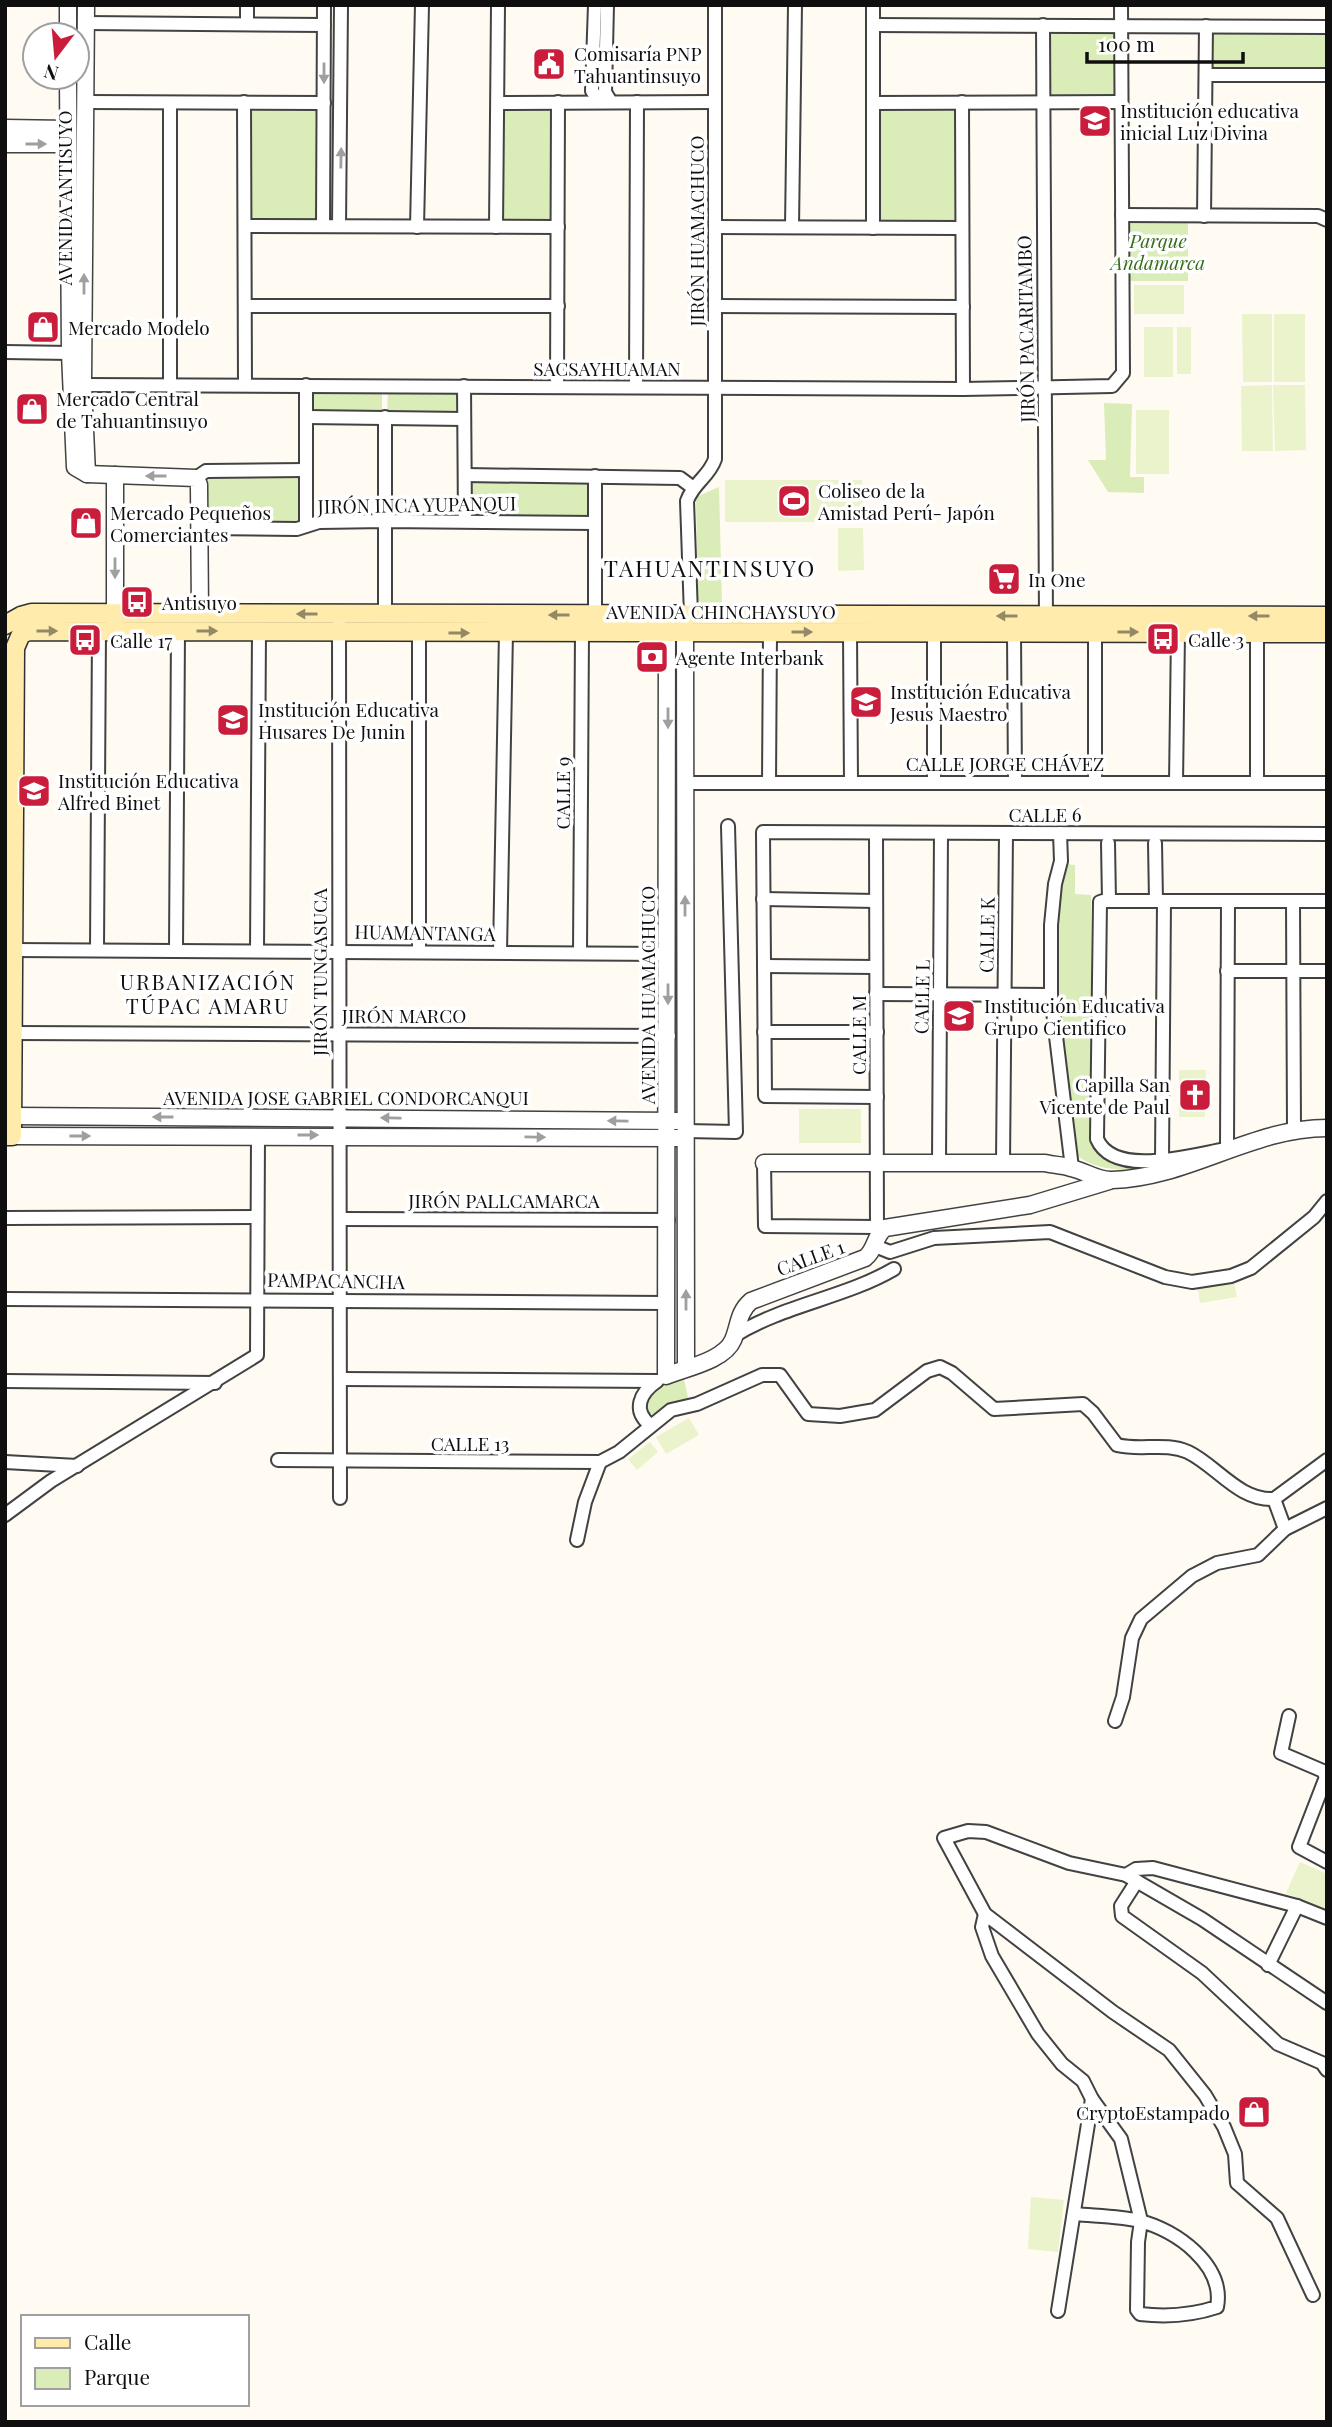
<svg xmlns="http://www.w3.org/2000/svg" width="1332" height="2427" font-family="'Playfair Display',serif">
	<rect width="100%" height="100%" fill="#fffbf2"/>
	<g fill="#daedb8">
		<path d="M1116,29L1118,97L1048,98L1047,30Z"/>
		<path d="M1207,30L1327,31V72L1207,71Z"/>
		<path d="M501,106H554L555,223L499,222Z"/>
		<path d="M873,106H958V224L873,223Z"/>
		<path d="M319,107V222H249L248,108Z"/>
		<path d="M1128,221H1188V281H1129Z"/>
		<path d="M309,389H382V414L309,415Z"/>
		<path d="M388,390H460V416L387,414Z"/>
		<path d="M1104,403L1132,404L1130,477H1144V493L1108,492L1088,460H1106Z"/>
		<path d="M203,474H302V525L203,524Z"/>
		<path d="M468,478L592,479V521L468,518Z"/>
		<path d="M719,487L722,603L702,604L698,600L696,497Z"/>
		<path d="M1067,864L1075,865V894L1091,895V1139L1103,1155L1141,1166L1142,1170C1118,1170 1093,1170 1074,1153C1063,1086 1059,1018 1058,949C1058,921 1054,891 1067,864Z"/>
		<path d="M683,1375L689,1402L665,1408L655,1415L647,1413V1398L656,1388Z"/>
	</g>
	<g fill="#eaf3cb">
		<rect x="1134" y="285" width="50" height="29"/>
		<path d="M1242,314H1272V382H1243Z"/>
		<rect x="1274" y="314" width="31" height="68"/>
		<rect x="1144" y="327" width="29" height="50"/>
		<rect x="1177" y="327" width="14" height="47"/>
		<path d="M1272,385L1273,451H1242L1241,386Z"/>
		<path d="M1273,385H1305L1306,450L1275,451Z"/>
		<rect x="1136" y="410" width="33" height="64"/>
		<path d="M725,480H862L863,522H725Z"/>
		<path d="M838,528H863L864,570L838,571Z"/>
		<path d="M1179,1070H1206L1205,1117H1179Z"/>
		<rect x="799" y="1109" width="62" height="34"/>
		<path d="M1233,1278L1237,1297L1200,1303L1197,1284Z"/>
		<path d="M689,1418L699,1435L666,1454L656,1437Z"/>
		<path d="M650,1442L658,1452L637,1470L628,1459Z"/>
		<path d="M1300,1862L1327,1874L1326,1911L1286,1893Z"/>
		<path d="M1031,2197L1064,2200L1058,2252L1028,2249Z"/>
	</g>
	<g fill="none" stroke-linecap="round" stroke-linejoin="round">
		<defs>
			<g id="minor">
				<path d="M595,5L592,91L600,102"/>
				<path d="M607,5L605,92L611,102"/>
				<path d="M86,23L324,25"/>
				<path d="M247,24V5"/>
				<path d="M873,25L1327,27"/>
				<path d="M1043,25L1046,622"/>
				<path d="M1206,75H1327"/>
				<path d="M86,102L324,103"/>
				<path d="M244,102L245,385"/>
				<path d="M962,102L963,389"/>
				<path d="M170,103V385"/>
				<path d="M498,103L715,102"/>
				<path d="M873,103L1121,102"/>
				<path d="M1122,215L1318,216L1327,220"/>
				<path d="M1204,216L1206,26"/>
				<path d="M245,226L558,227"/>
				<path d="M323,226L324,5"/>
				<path d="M339,226L341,5"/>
				<path d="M417,227L422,5"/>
				<path d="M496,227L498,5"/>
				<path d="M715,227L962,228"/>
				<path d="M792,227L795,5"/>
				<path d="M873,228V5"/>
				<path d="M245,306H558"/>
				<path d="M715,306L963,307"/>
				<path d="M5,352L70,353"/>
				<path d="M83,385L963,389L1112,386L1123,373L1121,5"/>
				<path d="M464,386L465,521"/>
				<path d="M557,387L558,102"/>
				<path d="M636,387L637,102"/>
				<path d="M306,417L464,419"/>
				<path d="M385,417V614"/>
				<path d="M465,475L680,478L692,487"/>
				<path d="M196,478L206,471L306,470"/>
				<path d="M306,525V385"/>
				<path d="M199,528L297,529L319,522L385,521L595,523"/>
				<path d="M595,615V476"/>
				<path d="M691,615L687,501C693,483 709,477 715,459V5"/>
				<path d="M339,623L340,1498"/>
				<path d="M934,625V783"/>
				<path d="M850,632L851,783"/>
				<path d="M1014,632L1015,783"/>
				<path d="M1257,633V783"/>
				<path d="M684,783H1327"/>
				<path d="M769,783L770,632"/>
				<path d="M1095,783V632"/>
				<path d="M1176,783L1178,633"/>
				<path d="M876,833L877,1236"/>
				<path d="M1060,833L1061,861L1055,884L1051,925V995L1072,1168"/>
				<path d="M1108,843L1109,901"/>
				<path d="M1155,843L1156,901"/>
				<path d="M763,899L876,901"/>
				<path d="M1228,901L1227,1149C1195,1154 1114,1179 1097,1139L1100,902L1103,901H1327"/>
				<path d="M1293,901L1294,1130"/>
				<path d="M13,950L668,954"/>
				<path d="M97,950L99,631"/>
				<path d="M176,950L178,631"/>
				<path d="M257,951L259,632"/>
				<path d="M419,951V633"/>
				<path d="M500,952L506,632"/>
				<path d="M580,953L582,632"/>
				<path d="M764,966L876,967"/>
				<path d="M1227,971H1327"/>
				<path d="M876,994L1051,995"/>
				<path d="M764,1032H877"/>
				<path d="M13,1033L669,1036"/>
				<path d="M877,1097L765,1096L763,832L1327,834"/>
				<path d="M686,1131L736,1132L728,826"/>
				<path d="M1162,1160L1164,901"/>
				<path d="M939,1162L941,833"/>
				<path d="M764,1163L765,1226L876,1227"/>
				<path d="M1003,1163L1006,833"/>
				<path d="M5,1218L257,1217"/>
				<path d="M340,1219L668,1220"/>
				<path d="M875,1246L890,1252L934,1238L1050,1232L1165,1277L1192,1282L1231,1276L1251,1268L1314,1217L1327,1201"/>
				<path d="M5,1299L666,1303"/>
				<path d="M734,1336C783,1305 844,1298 894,1269"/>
				<path d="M340,1379L657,1381"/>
				<path d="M5,1381L215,1383"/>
				<path d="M650,1425C632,1410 640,1393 657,1381"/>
				<path d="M278,1460L600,1462L619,1452L671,1410L697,1404L762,1375H780L808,1414L840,1416L875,1410L927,1371L940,1367L952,1373L994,1409L1083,1404L1093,1413L1117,1445C1141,1451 1165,1442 1188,1452C1217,1466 1239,1501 1274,1499L1327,1460"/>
				<path d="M5,1462L77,1466"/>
				<path d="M1274,1499L1285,1529"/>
				<path d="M5,1515L51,1481L257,1355L258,1136"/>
				<path d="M577,1540L585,1502L600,1462"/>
				<path d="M1289,1716L1281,1753L1323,1771L1326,1777L1299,1847L1327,1862"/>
				<path d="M1115,1721L1123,1697L1132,1638L1141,1619L1192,1576L1217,1563L1258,1555L1285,1529L1327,1508"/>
				<path d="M1126,1875L1136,1869L1153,1868L1297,1906L1327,1918"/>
				<path d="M1137,1881L1121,1906L1122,1916L1202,1973L1278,2044L1322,2063L1327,2070"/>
				<path d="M985,1914L982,1927L992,1956L1038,2034L1062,2064L1083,2081L1092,2099L1121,2139L1141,2221L1138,2242L1137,2310L1140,2314C1166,2317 1193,2315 1217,2307C1225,2265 1176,2230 1140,2221C1120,2216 1096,2216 1075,2214"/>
				<path d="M1268,1965L1297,1906"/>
				<path d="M1313,2295L1277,2218L1237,2183L1235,2154L1224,2127L1205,2095L1169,2050L1113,2012L985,1914L944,1838L968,1831L986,1832L1069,1863L1126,1875L1202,1919L1327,2003"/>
				<path d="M1058,2311L1092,2099"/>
			</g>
			<g id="tertiary">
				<path d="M86,5L83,385L87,474"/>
				<path d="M68,35V5"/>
				<path d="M68,77L70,353L75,467L87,474L196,478L199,485L200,614"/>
				<path d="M5,128L68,129"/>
				<path d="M5,144H68"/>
				<path d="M667,619L666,1376C685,1368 724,1361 733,1340C739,1326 738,1312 751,1301L865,1258C876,1250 874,1236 885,1228L1030,1205L1109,1181"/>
				<path d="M685,621L686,1368"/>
				<path d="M115,623V475"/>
				<path d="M12,1116L677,1121"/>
				<path d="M12,1136L678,1138"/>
				<path d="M764,1163H1045C1053,1165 1063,1165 1071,1168C1085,1171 1098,1181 1112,1180C1188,1178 1251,1128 1327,1128"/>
			</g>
			<g id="secondary">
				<path d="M5,625L21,616L32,613L1327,616"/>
				<path d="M5,1136H12L15,648L21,634L29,631L1327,633"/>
			</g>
		</defs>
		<use href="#minor" stroke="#424242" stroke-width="16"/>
		<use href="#tertiary" stroke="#424242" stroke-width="19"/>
		<use href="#secondary" stroke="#313131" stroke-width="21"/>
		<use href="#minor" stroke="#fff" stroke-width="12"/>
		<use href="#tertiary" stroke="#fff" stroke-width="16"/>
		<use href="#secondary" stroke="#ffecad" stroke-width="18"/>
	</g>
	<defs><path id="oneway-solid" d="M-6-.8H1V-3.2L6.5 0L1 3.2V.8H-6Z" transform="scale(1.75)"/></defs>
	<g fill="#9f9f9f">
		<use href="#oneway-solid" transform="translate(324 73) rotate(90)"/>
		<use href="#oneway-solid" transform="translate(36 144)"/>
		<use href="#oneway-solid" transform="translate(341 158) rotate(-89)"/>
		<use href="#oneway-solid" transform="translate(84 284) rotate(-90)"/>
		<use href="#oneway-solid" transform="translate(156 476) rotate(-180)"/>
		<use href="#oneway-solid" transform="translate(115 568) rotate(90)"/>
		<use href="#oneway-solid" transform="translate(668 718) rotate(90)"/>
		<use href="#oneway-solid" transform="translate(685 906) rotate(-90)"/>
		<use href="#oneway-solid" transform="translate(668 994) rotate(90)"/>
		<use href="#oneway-solid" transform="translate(163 1117) rotate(-180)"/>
		<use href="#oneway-solid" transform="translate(391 1118) rotate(-179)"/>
		<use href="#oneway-solid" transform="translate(618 1121) rotate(-179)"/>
		<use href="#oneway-solid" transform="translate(308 1135)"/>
		<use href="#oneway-solid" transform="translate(80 1136)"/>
		<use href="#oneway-solid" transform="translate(535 1137) rotate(1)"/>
		<use href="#oneway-solid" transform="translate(686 1300) rotate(-90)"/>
	</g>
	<g fill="#938966">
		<use href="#oneway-solid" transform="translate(307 614) rotate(-180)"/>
		<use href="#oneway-solid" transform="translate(559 615) rotate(-180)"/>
		<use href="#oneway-solid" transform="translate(1007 616) rotate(-180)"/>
		<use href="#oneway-solid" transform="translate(1259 616) rotate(-180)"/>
		<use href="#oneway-solid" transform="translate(47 631)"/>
		<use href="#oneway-solid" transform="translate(207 631)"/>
		<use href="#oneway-solid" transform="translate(802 632)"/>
		<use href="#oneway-solid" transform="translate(1128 632)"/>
		<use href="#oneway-solid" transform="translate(459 633)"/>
	</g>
	<defs>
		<symbol id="civic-square" viewBox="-11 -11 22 22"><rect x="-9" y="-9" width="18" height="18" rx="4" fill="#ca1d3b" stroke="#fff"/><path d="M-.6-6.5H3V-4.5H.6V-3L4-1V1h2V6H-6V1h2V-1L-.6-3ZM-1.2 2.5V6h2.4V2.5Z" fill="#fff"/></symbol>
		<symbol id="school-square" viewBox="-11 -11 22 22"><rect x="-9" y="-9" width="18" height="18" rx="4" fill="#ca1d3b" stroke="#fff"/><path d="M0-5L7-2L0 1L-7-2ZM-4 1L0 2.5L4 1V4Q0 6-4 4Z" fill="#fff"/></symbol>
		<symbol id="shop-square" viewBox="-11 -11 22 22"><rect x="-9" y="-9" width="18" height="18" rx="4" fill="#ca1d3b" stroke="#fff"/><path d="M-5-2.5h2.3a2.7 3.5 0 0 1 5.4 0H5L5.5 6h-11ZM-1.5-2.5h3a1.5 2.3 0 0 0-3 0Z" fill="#fff"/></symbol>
		<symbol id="stadium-square" viewBox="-11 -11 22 22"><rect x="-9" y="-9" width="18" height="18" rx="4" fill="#ca1d3b" stroke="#fff"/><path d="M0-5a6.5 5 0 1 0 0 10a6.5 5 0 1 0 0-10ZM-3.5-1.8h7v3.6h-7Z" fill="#fff"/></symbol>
		<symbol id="supermarket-square" viewBox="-11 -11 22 22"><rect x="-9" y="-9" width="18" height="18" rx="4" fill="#ca1d3b" stroke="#fff"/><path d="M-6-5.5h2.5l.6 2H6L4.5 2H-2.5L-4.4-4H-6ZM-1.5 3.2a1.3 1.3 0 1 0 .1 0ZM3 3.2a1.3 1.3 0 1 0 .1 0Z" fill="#fff"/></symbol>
		<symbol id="bus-square" viewBox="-11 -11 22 22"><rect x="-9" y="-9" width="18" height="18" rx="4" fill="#ca1d3b" stroke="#fff"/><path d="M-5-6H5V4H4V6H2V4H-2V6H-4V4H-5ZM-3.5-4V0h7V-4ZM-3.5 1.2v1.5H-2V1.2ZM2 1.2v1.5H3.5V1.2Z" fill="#fff"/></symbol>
		<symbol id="bank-square" viewBox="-11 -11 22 22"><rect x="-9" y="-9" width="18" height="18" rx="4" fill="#ca1d3b" stroke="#fff"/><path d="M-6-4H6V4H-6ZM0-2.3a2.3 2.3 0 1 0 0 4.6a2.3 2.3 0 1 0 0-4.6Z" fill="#fff"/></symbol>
		<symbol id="church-square" viewBox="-11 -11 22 22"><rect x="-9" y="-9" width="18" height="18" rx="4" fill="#ca1d3b" stroke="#fff"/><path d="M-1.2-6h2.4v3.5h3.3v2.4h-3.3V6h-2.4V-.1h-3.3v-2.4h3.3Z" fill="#fff"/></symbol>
	</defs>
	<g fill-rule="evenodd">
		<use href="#civic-square" x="530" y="45" width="38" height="38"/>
		<use href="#school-square" x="1076" y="102" width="38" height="38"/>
		<use href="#shop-square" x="24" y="308" width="38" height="38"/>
		<use href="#shop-square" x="13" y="390" width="38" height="38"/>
		<use href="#stadium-square" x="775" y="482" width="38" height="38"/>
		<use href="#shop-square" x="67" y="504" width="38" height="38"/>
		<use href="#supermarket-square" x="985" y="560" width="38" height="38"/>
		<use href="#bus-square" x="118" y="583" width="38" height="38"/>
		<use href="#bus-square" x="1144" y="620" width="38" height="38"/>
		<use href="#bus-square" x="66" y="621" width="38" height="38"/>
		<use href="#bank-square" x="633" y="638" width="38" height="38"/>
		<use href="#school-square" x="847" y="683" width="38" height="38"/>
		<use href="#school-square" x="214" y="701" width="38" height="38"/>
		<use href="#school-square" x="15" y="772" width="38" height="38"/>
		<use href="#school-square" x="940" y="997" width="38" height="38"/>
		<use href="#church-square" x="1176" y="1076" width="38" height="38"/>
		<use href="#shop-square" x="1235" y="2093" width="38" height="38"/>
	</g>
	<g text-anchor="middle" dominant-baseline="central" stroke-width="7" stroke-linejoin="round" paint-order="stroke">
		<g font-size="19" fill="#0f0f0f" stroke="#fff" text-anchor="start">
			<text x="574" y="53">Comisaría PNP<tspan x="574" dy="22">Tahuantinsuyo</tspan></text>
			<text x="1120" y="110">Institución educativa<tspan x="1120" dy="22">inicial Luz Divina</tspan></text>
			<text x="68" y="327">Mercado Modelo</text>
			<text x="56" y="398">Mercado Central<tspan x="56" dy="22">de Tahuantinsuyo</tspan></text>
			<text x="818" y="490">Coliseo de la<tspan x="818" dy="22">Amistad Perú- Japón</tspan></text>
			<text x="110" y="512">Mercado Pequeños<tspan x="110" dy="22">Comerciantes</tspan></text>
			<text x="1028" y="579">In One</text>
			<text x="162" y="602">Antisuyo</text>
			<text x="1188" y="639">Calle 3</text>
			<text x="110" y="640">Calle 17</text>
			<text x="676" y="657">Agente Interbank</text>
			<text x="890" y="691">Institución Educativa<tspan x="890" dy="22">Jesus Maestro</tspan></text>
			<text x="258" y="709">Institución Educativa<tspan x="258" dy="22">Husares De Junin</tspan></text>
			<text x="58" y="780">Institución Educativa<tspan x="58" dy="22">Alfred Binet</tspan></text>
			<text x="984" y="1005">Institución Educativa<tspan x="984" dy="22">Grupo Cientifico</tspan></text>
			<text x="1170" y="1084" text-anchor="end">Capilla San<tspan x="1170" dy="22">Vicente de Paul</tspan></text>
			<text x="1230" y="2112" text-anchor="end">CryptoEstampado</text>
		</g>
		<g font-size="19" fill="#0f0f0f" stroke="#fff">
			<text transform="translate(64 198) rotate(-90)">AVENIDA ANTISUYO</text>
			<text transform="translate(696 231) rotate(-90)">JIRÓN HUAMACHUCO</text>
			<text transform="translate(1025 329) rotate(-91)">JIRÓN PACARITAMBO</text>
			<text x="607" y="368">SACSAYHUAMAN</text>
			<text transform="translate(417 504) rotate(-1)">JIRÓN INCA YUPANQUI</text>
			<text x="721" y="611">AVENIDA CHINCHAYSUYO</text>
			<text x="1005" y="763">CALLE JORGE CHÁVEZ</text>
			<text transform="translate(562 793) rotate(-90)">CALLE 9</text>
			<text x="1045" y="814">CALLE 6</text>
			<text transform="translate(425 932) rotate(1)">HUAMANTANGA</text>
			<text transform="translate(986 935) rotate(-89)">CALLE K</text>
			<text transform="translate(319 972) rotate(-90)">JIRÓN TUNGASUCA</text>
			<text transform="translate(647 995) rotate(-90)">AVENIDA HUAMACHUCO</text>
			<text transform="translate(921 997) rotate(-89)">CALLE L</text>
			<text x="404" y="1015">JIRÓN MARCO</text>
			<text transform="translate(858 1035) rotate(-90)">CALLE M</text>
			<text x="346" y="1097">AVENIDA JOSE GABRIEL CONDORCANQUI</text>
			<text x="504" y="1200">JIRÓN PALLCAMARCA</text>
			<text transform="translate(810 1257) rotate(-20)">CALLE 1</text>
			<text transform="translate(336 1280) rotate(1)">PAMPACANCHA</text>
			<text x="470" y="1443">CALLE 13</text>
		</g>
		<g font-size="19" font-style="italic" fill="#366d1a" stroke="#fff">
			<text x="1158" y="240">Parque<tspan x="1158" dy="22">Andamarca</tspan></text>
		</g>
		<g font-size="21" letter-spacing="2" fill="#0f0f0f" stroke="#fff">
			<text x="208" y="981">URBANIZACIÓN<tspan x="208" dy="24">TÚPAC AMARU</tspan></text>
		</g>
		<g font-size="23" letter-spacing="2" fill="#0f0f0f" stroke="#fff">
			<text x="710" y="567">TAHUANTINSUYO</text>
		</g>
	</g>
	<rect width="1332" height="2427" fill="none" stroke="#0f0f0f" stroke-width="14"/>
	<rect x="21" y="2315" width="228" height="91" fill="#ffffff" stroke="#9f9f9f" stroke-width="2"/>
	<rect x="35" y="2338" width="35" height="10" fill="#ffecad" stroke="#9f9f9f" stroke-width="2"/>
	<text x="84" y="2350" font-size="21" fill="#0f0f0f">Calle</text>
	<rect x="35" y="2368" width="35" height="21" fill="#daedb8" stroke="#9f9f9f" stroke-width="2"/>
	<text x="84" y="2385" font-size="21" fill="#0f0f0f">Parque</text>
	<g transform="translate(56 56) rotate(196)"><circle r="33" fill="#ffffff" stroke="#9f9f9f" stroke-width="2"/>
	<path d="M0-5L12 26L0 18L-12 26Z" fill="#ca1d3b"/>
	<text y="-10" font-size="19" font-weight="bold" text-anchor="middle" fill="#0f0f0f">N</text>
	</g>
	<path d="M1087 52v10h156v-10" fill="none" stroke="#0f0f0f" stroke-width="3.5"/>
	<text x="1098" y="52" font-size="21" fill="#0f0f0f" stroke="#ffffff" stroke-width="5" paint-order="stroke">100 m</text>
</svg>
